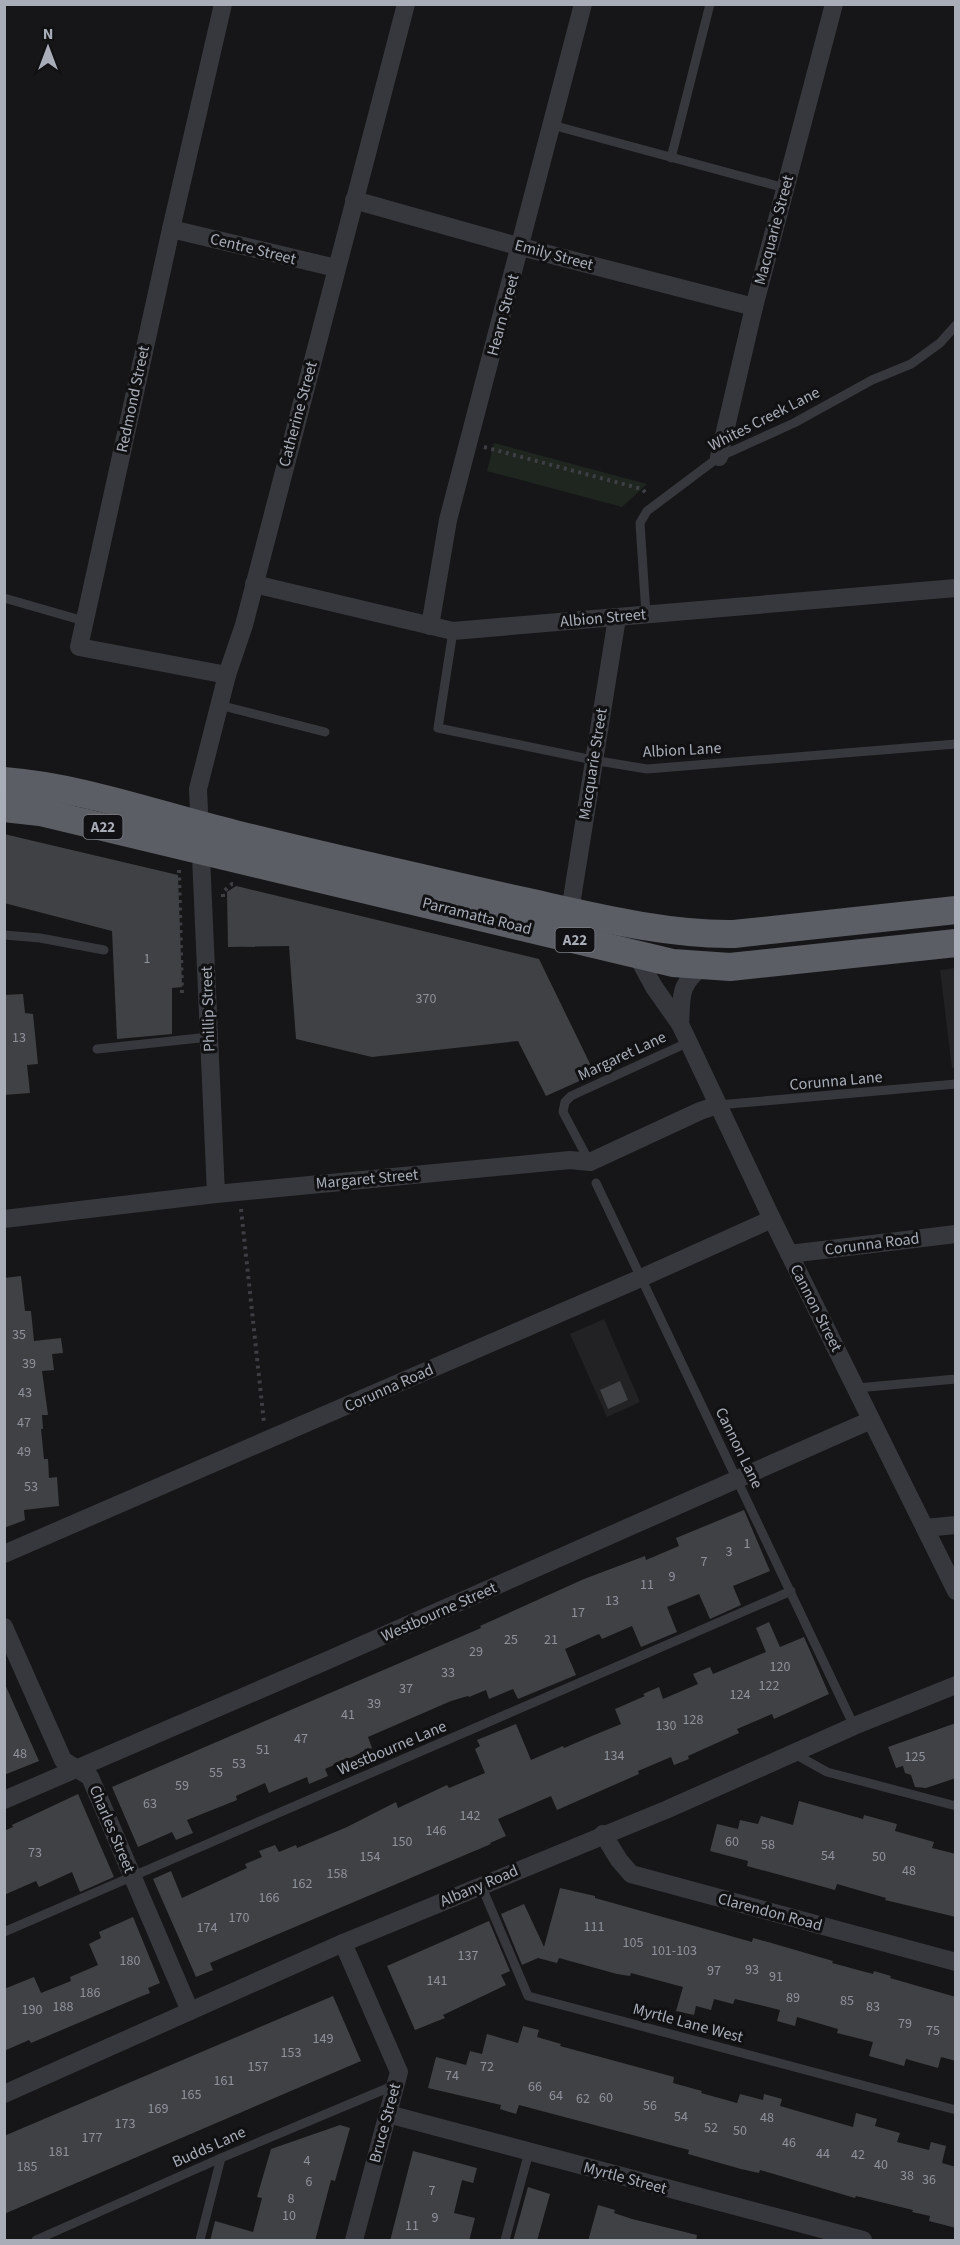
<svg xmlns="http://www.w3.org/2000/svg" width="960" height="2245" font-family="'Source Sans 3',sans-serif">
	<rect width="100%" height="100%" fill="#161618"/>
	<g fill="#222225">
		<path d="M955,968L956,1067L952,1068L940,970Z"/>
		<path d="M604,1319L640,1402L607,1417L570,1334Z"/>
	</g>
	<path fill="#1e261f" d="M494,443L647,484L622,507L487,471Z"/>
	<g fill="#404145">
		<path d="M4,834L178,875L182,987L172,988V1034L117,1039L112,931L4,903Z"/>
		<path d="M236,886L539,959L595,1074L546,1096L518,1041L372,1057L296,1039L289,946L228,947L227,892Z"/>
		<path d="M23,994L25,1013L33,1014L38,1064L27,1065L30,1093L4,1095V995Z"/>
		<path d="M21,1276L25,1311H31L34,1341L61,1338L63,1353L52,1354L54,1370L42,1371L48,1415H42L43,1429H41L44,1459H48L49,1478L57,1477L59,1506L24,1510L25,1520L4,1528V1278Z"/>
		<path d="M620,1381L628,1400L608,1409L600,1390Z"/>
		<path d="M744,1510L770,1571L733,1586L741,1605L710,1619L699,1594L667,1607L677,1632L641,1647L632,1626L602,1639L599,1634L565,1649L576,1675L518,1699L513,1689L489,1699L486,1690L469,1697L468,1696L451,1701L368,1737L372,1748L325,1769L328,1776L309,1784L307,1777L269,1793L265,1783L236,1796L237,1800L187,1820L193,1833L176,1840L172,1832L138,1847L112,1787L481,1628L480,1626L584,1579L645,1556L646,1560L679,1546L676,1538Z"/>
		<path d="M769,1622L780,1647L804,1637L829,1694L774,1719L772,1714L737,1729L739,1733L688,1756L689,1759L674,1765L671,1757L638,1771L639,1774L557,1810L551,1796L498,1819L506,1836L490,1843L491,1844L210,1963L213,1970L196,1977L153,1879L171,1871L182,1898L247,1868L245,1864L262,1857L259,1851L275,1845L279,1852L296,1845L297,1848L347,1827L396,1802L398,1808L447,1785L449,1788L485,1773L475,1749L480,1746L477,1740L516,1724L531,1760L563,1746L564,1748L587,1738L621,1724L615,1709L645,1696L643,1694L659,1687L663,1699L698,1684L693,1674L710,1667L713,1674L766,1652L756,1628Z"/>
		<path d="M4,1682L39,1761L4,1775Z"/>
		<path d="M956,1723V1778L926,1788L915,1787L911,1775L905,1773L903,1766L896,1768L888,1747Z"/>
		<path d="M78,1794L114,1877L80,1892L72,1872L39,1887L36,1881L4,1895V1831L13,1827L12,1825Z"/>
		<path d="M799,1801L863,1819L864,1815L897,1824L895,1831L934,1842L932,1848L956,1854V1917L885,1900L886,1898L837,1884L835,1890L747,1866L748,1861L710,1851L717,1824L738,1829L740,1820L758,1824L761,1816L793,1825Z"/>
		<path d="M560,1888L595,1896V1898L752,1942L753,1938L768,1942L833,1961L832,1963L873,1974L874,1971L891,1976L890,1978L956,1997V2061L941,2057L938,2068L906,2059L904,2066L869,2056L873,2042L837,2033L838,2029L797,2017L795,2026L777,2021L780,2010L735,1999L733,2004L714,1999L711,2010L696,2006L694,2015L676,2011L683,1987L631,1973L630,1976L617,1974L559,1958L557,1963L538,1958L522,1965L501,1914L524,1904L544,1947Z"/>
		<path d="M133,1917L160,1983L148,1988L150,1993L142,1996L31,2043L29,2040L4,2051V1989L34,1977L41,1993L71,1981L70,1977L98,1965L89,1944L101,1938L99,1932Z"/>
		<path d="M489,1921L510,1971L501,1975L506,1985L443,2015L445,2018L415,2030L387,1966Z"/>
		<path d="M333,1996L361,2061L4,2214V2136Z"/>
		<path d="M523,2026L539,2030L537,2037L561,2044L560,2046L674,2077L673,2083L702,2091L701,2093L737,2103L740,2094L763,2100L764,2094L782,2099L780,2106L853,2127L856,2113L877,2119L875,2126L900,2133L897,2142L929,2150L931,2142L946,2146L942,2163L956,2167V2228L929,2221L930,2216L912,2212L913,2210L856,2196L855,2198L760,2170L759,2173L741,2169L688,2154L689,2150L519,2105L516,2114L500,2109L501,2105L428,2088L436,2057L466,2065L470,2051L482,2054L487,2034L518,2043Z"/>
		<path d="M340,2125L350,2128L335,2181L331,2180L315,2241H210L215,2221L253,2232L262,2198L257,2197L271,2149Z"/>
		<path d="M413,2151L477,2168L473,2183L462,2180L454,2213L475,2218L469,2241H390Z"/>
		<path d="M528,2187L550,2194L537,2241H513Z"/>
		<path d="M598,2205L615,2210L614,2213L632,2219L697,2235L696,2241H588Z"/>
	</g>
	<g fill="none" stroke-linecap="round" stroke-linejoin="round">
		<g stroke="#3d3f44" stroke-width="4" stroke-dasharray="3 4.5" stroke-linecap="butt">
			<path d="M484,447L642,489L648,495"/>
			<path d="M179,870L182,994"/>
			<path d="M223,897V892L232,884H234"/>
			<path d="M241,1209L264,1423"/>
		</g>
		<g stroke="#37383d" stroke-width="9">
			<path d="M552,125L785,188"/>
			<path d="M671,158L710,4"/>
			<path d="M4,598L84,621"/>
			<path d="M646,614L640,523L647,511L719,457L794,423L872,380L911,364L940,343L956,325"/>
			<path d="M453,631L438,728L593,760L647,769L956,744"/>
			<path d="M219,705L325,732"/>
			<path d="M4,935L40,938L104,950"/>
			<path d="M97,1049L209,1037"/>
			<path d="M718,1105L956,1084"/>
			<path d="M589,1161L563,1112L565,1102L571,1096L689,1042"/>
			<path d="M596,1183L854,1726"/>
			<path d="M857,1388L956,1379"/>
			<path d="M793,1753L827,1772L956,1806"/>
			<path d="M481,1885L528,1996L956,2110"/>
			<path d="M4,1932L791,1591"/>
			<path d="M36,2240L221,2158L395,2085"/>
			<path d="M200,2240L221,2158"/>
			<path d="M505,2240L529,2152"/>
		</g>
		<g stroke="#37383d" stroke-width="18">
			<path d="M223,4L171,229L79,647L227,675"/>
			<path d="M354,200L521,247L754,307"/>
			<path d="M171,229L336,268"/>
			<path d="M719,457L754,307L834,4"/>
			<path d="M254,584L453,631L956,588"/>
			<path d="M430,626L448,520L583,4"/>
			<path d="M570,911L617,618"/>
			<path d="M637,956L654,987L680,1024L772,1219L956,1591"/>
			<path d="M680,1024C682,995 678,986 703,966"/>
			<path d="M216,1194L198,789L227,675L244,625L406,4"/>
			<path d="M4,1219L216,1194L570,1160L590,1162L700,1111L718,1105"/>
			<path d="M789,1254L956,1234"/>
			<path d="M925,1528L956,1525"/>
			<path d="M4,1554L641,1278L772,1219"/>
			<path d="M4,1627L63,1760L90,1777L190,2011"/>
			<path d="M4,1800L326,1661L871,1420"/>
			<path d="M603,1834L619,1860L631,1874L956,1962"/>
			<path d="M343,1943L399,2072L354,2240"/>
			<path d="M4,2094L343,1943L668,1809L854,1726L956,1685"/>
			<path d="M388,2114L863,2240"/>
		</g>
		<g stroke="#5b5e65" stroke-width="28">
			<path d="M4,781C82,787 160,816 235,834C330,858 427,879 523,901C591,916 665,935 734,934L956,910"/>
			<path d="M4,808L40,812L673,963L730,967L956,943"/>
		</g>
	</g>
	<g text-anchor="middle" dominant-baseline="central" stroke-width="6" stroke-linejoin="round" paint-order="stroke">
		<g font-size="14" fill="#8e929b">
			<text x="147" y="959">1</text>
			<text x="426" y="999">370</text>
			<text x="19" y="1038">13</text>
			<text x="19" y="1335">35</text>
			<text x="29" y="1364">39</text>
			<text x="25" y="1393">43</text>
			<text x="24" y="1423">47</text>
			<text x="24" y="1452">49</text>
			<text x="31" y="1487">53</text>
			<text x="747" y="1544">1</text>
			<text x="729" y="1552">3</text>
			<text x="704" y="1562">7</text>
			<text x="672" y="1577">9</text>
			<text x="647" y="1585">11</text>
			<text x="612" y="1601">13</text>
			<text x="578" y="1613">17</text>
			<text x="511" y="1640">25</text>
			<text x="551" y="1640">21</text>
			<text x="476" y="1652">29</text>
			<text x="780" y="1667">120</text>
			<text x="448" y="1673">33</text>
			<text x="769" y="1686">122</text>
			<text x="406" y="1689">37</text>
			<text x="740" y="1695">124</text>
			<text x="374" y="1704">39</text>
			<text x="348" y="1715">41</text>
			<text x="693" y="1720">128</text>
			<text x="666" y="1726">130</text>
			<text x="301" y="1739">47</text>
			<text x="263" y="1750">51</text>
			<text x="20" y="1754">48</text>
			<text x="614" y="1756">134</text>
			<text x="915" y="1757">125</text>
			<text x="239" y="1764">53</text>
			<text x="216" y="1773">55</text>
			<text x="182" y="1786">59</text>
			<text x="150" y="1804">63</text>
			<text x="470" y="1816">142</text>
			<text x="436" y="1831">146</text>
			<text x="402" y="1842">150</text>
			<text x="732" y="1842">60</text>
			<text x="768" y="1845">58</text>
			<text x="35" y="1853">73</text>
			<text x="828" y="1856">54</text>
			<text x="370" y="1857">154</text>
			<text x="879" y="1857">50</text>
			<text x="909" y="1871">48</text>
			<text x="337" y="1874">158</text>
			<text x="302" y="1884">162</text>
			<text x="269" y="1898">166</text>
			<text x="239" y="1918">170</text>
			<text x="594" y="1927">111</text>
			<text x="207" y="1928">174</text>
			<text x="633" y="1943">105</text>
			<text x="674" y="1951">101-103</text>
			<text x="468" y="1956">137</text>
			<text x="130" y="1961">180</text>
			<text x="752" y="1970">93</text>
			<text x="714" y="1971">97</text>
			<text x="776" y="1977">91</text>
			<text x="437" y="1981">141</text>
			<text x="90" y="1993">186</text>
			<text x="793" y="1998">89</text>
			<text x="847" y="2001">85</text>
			<text x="63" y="2007">188</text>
			<text x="873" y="2007">83</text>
			<text x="32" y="2010">190</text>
			<text x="905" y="2024">79</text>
			<text x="933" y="2031">75</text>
			<text x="323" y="2039">149</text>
			<text x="291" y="2053">153</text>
			<text x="258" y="2067">157</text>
			<text x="487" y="2067">72</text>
			<text x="452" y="2076">74</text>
			<text x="224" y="2081">161</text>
			<text x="535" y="2087">66</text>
			<text x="191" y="2095">165</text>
			<text x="556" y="2096">64</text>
			<text x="606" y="2098">60</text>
			<text x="583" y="2099">62</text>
			<text x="650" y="2106">56</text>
			<text x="158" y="2109">169</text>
			<text x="681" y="2117">54</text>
			<text x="767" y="2118">48</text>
			<text x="125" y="2124">173</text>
			<text x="711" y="2128">52</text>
			<text x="740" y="2131">50</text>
			<text x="92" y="2138">177</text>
			<text x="789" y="2143">46</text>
			<text x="59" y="2152">181</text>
			<text x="823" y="2154">44</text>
			<text x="858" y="2155">42</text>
			<text x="307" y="2161">4</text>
			<text x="881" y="2165">40</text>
			<text x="27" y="2167">185</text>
			<text x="907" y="2176">38</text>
			<text x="929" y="2180">36</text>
			<text x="309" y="2182">6</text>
			<text x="432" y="2191">7</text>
			<text x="291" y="2199">8</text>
			<text x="289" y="2216">10</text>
			<text x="435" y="2218">9</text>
			<text x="412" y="2226">11</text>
		</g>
		<g fill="#111113" stroke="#7b7e86" stroke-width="1.5">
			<rect x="83.5" y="815" width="39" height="24" rx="4.5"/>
			<rect x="555.5" y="928" width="39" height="24" rx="4.5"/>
		</g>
		<g font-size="15" font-weight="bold" fill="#a8adb8">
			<text x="103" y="827">A22</text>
			<text x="575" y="940">A22</text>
		</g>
		<g font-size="16" fill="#a8adb8" stroke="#111113">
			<text transform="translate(774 230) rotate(-75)">Macquarie Street</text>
			<text transform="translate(253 249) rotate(14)">Centre Street</text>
			<text transform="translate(554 255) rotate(15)">Emily Street</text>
			<text transform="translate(503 315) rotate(-75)">Hearn Street</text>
			<text transform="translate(133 399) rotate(-78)">Redmond Street</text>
			<text transform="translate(298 414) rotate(-75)">Catherine Street</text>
			<text transform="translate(764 419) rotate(-27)">Whites Creek Lane</text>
			<text transform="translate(603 618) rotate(-5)">Albion Street</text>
			<text transform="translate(682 750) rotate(-3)">Albion Lane</text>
			<text transform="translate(593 764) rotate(-81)">Macquarie Street</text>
			<text transform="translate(477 916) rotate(14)">Parramatta Road</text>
			<text transform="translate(208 1009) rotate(-92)">Phillip Street</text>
			<text transform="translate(622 1056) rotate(-25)">Margaret Lane</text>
			<text transform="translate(836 1081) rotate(-5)">Corunna Lane</text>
			<text transform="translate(367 1179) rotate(-5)">Margaret Street</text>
			<text transform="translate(872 1244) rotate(-7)">Corunna Road</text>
			<text transform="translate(816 1308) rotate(63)">Cannon Street</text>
			<text transform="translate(389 1388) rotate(-24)">Corunna Road</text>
			<text transform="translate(739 1448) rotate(64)">Cannon Lane</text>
			<text transform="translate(439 1612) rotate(-24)">Westbourne Street</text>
			<text transform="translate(392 1748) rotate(-23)">Westbourne Lane</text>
			<text transform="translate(112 1829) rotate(67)">Charles Street</text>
			<text transform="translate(479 1886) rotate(-23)">Albany Road</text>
			<text transform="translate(770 1912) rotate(15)">Clarendon Road</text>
			<text transform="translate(688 2023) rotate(15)">Myrtle Lane West</text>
			<text transform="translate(385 2123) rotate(-75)">Bruce Street</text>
			<text transform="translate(209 2147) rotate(-24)">Budds Lane</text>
			<text transform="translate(625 2178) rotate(15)">Myrtle Street</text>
		</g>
	</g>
	<rect width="960" height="2245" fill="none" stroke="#a8adb8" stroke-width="12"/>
	<g transform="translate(48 48)" stroke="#111113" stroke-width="4.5" paint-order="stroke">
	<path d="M0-4.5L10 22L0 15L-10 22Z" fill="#a8adb8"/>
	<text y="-9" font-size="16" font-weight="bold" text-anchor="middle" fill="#a8adb8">N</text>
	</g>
</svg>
